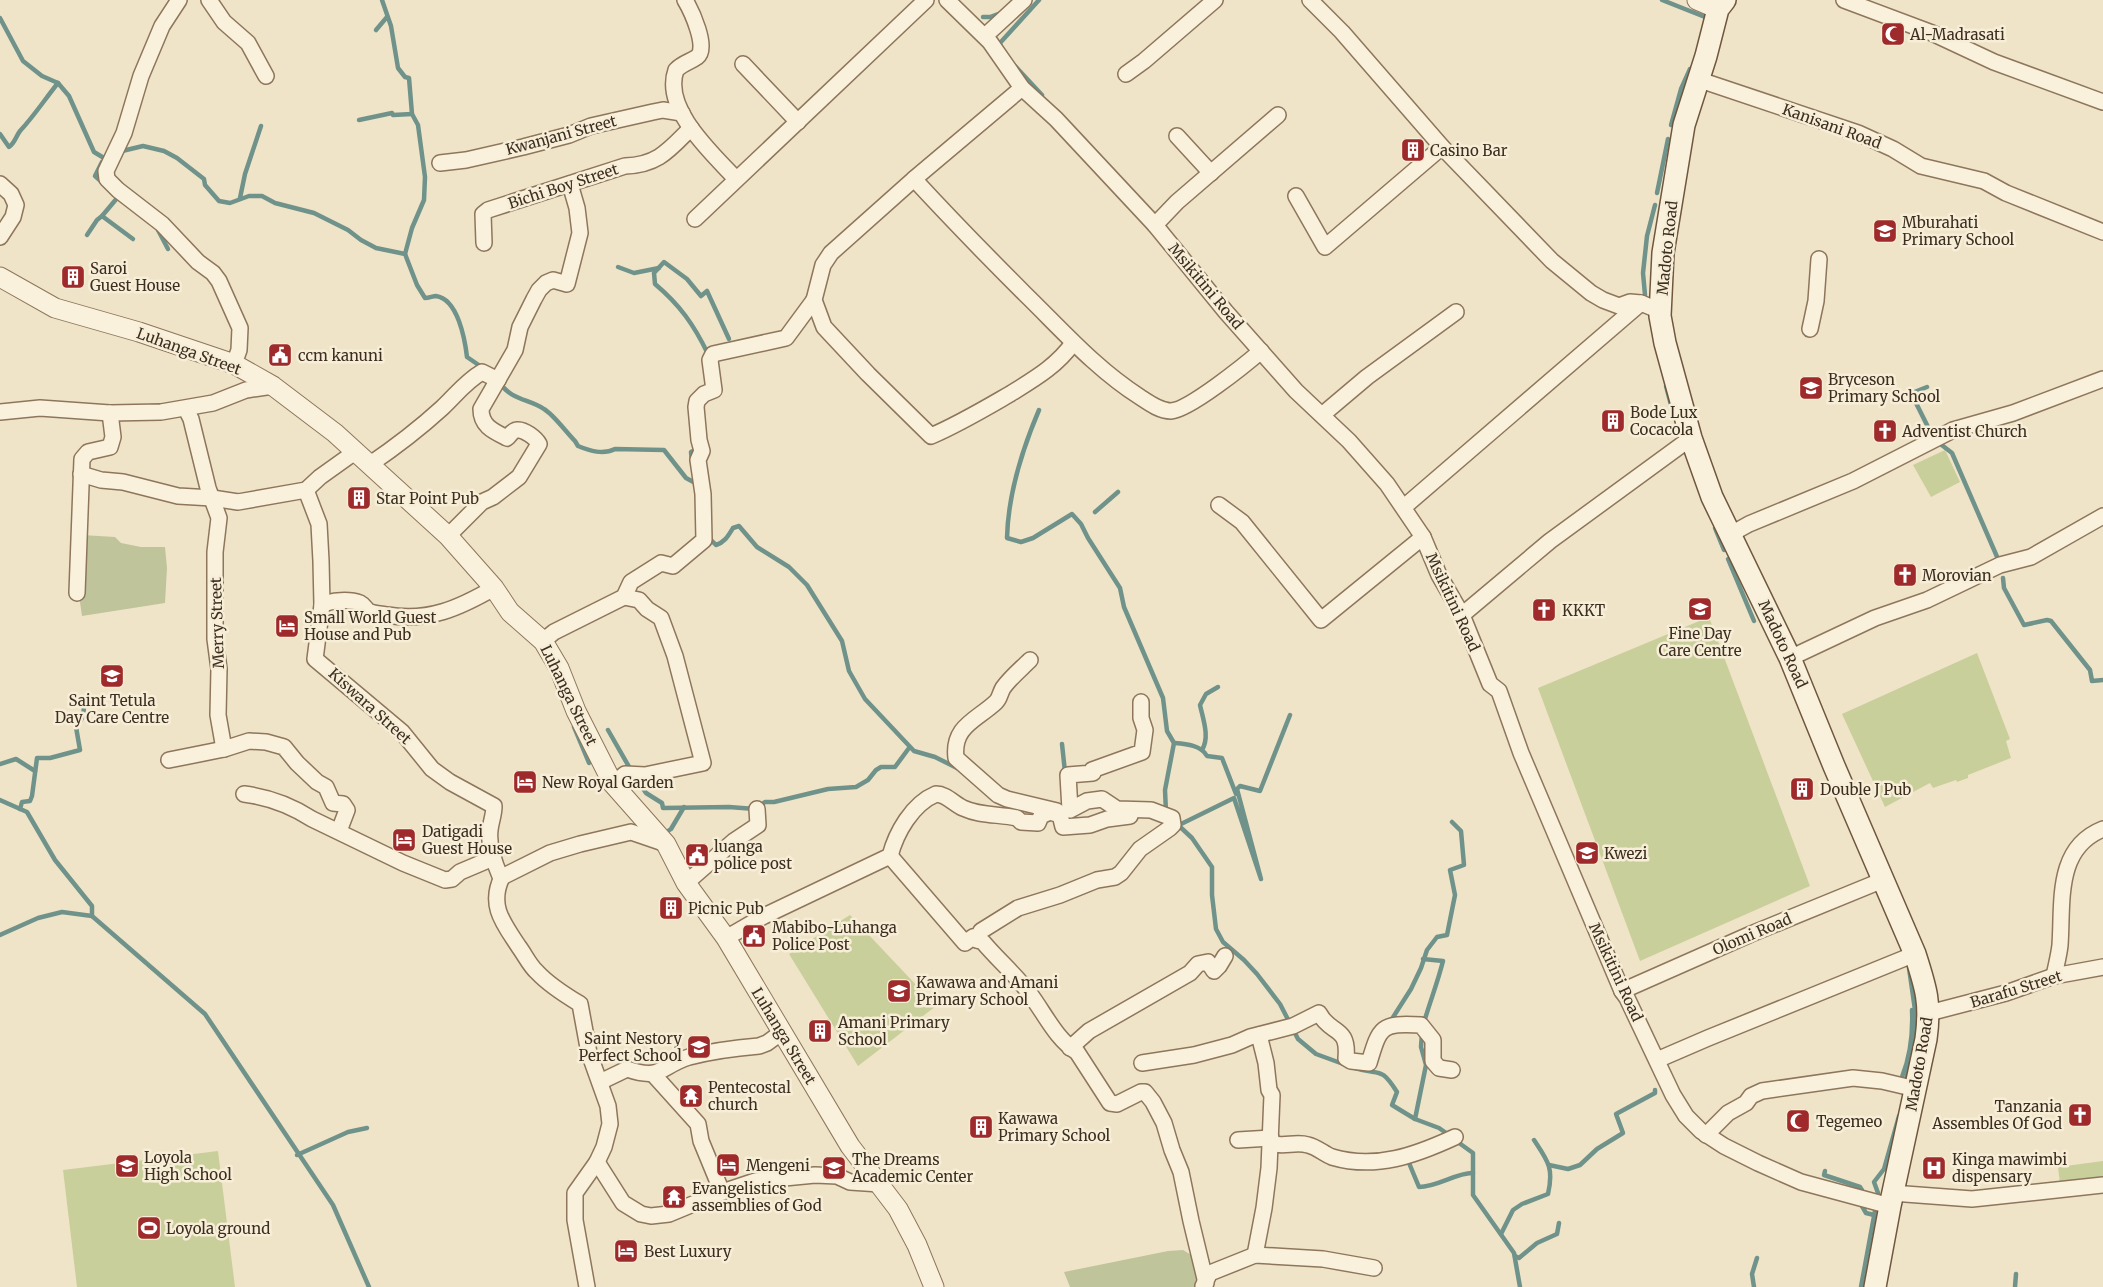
<svg xmlns="http://www.w3.org/2000/svg" width="2103" height="1287" font-family="Merriweather,serif">
	<rect width="100%" height="100%" fill="#f0e4c8"/>
	<g fill="#c9cf9b">
		<path d="M1945,450L1960,482L1931,497L1913,465Z"/>
		<path d="M1709,617L1810,886L1640,961L1538,688Z"/>
		<path d="M1977,653L2010,739L2006,741L2011,758L1968,775V778L1957,782L1956,780L1933,788L1930,783L1885,807L1842,714Z"/>
		<path d="M850,915L936,1006L858,1066L789,954Z"/>
		<path d="M218,1151L235,1287H77L63,1170Z"/>
		<path d="M2103,1161V1179L2060,1184L2058,1167Z"/>
	</g>
	<g fill="#bfc49a">
		<path d="M82,535L115,537L121,543L141,547H165L167,568L165,603L82,616L77,581Z"/>
		<path d="M1183,1250L1196,1258L1199,1287H1070L1064,1272L1168,1251Z"/>
	</g>
	<g fill="none" stroke-linecap="round" stroke-linejoin="round">
		<g stroke="#6f938a" stroke-width="4.5">
			<path d="M382,0L391,26L398,68L405,77L409,78L412,114L418,125L425,177L424,200L412,228L405,254"/>
			<path d="M1662,0L1710,19"/>
			<path d="M983,17H990L1001,13"/>
			<path d="M0,18L23,61L42,76L58,83L69,96L94,152L104,158L109,156"/>
			<path d="M376,30L387,17"/>
			<path d="M1001,49L1000,43L1039,0"/>
			<path d="M1014,65L1042,95"/>
			<path d="M359,120L392,113L393,115L412,114"/>
			<path d="M1671,125L1681,89L1690,69"/>
			<path d="M0,134L9,147C15,143 16,136 20,131C34,116 45,99 58,83"/>
			<path d="M118,152L143,146L164,151L177,158L204,179L205,185L219,201L230,203L249,196H262L275,203L314,213L348,230L361,240L376,248L405,254L417,285L425,298C429,298 433,296 436,296C458,299 465,340 467,357L483,368"/>
			<path d="M102,162L95,176L103,183"/>
			<path d="M1657,193L1668,139"/>
			<path d="M118,197L102,216L133,239"/>
			<path d="M240,198L245,174L261,126"/>
			<path d="M158,230L168,249"/>
			<path d="M87,235L97,220L102,216"/>
			<path d="M618,267L634,273L659,268"/>
			<path d="M1645,295L1643,273L1647,236L1655,205"/>
			<path d="M708,354C694,325 680,305 655,284L654,273L664,262L687,279L701,296L707,291L729,339"/>
			<path d="M500,383C511,400 529,399 544,409C554,415 566,432 575,441L578,446C590,451 603,455 615,449L664,450L686,478L699,485"/>
			<path d="M1666,386L1671,405"/>
			<path d="M1927,387L1912,393V395L1934,439L1952,453L1998,559"/>
			<path d="M1039,410C1022,450 1008,494 1007,538L1021,542L1033,538L1072,514L1081,524L1088,538L1120,588L1124,607L1163,698L1167,731L1174,743L1165,790L1166,812"/>
			<path d="M692,462L691,452L697,449"/>
			<path d="M1095,512L1118,492"/>
			<path d="M1715,528L1724,550"/>
			<path d="M709,538L716,545C725,542 728,536 733,528L739,526L757,547L789,567L807,585L842,641L849,671L865,699L914,751L935,757L959,769"/>
			<path d="M1728,559L1754,621"/>
			<path d="M2003,578L2004,588L2024,625L2047,620L2051,621L2090,670L2092,681L2103,680"/>
			<path d="M574,727L589,763"/>
			<path d="M608,730L632,772"/>
			<path d="M1174,743C1186,744 1201,745 1207,756L1222,758L1236,794"/>
			<path d="M1062,744L1065,772"/>
			<path d="M1202,750C1210,737 1203,719 1200,705L1206,694L1218,687"/>
			<path d="M0,764L16,759L35,771"/>
			<path d="M636,778L646,793L662,803L663,808L729,807L755,809L765,802H774L828,789L856,787L868,780L876,770L881,767H895L909,748"/>
			<path d="M0,800L27,812L55,860L92,906V916L205,1014L333,1205L369,1287"/>
			<path d="M20,809L22,802L30,801L32,796L37,758H50L80,750L76,727C78,724 82,719 83,716C85,707 81,702 92,699L99,702"/>
			<path d="M1177,824L1192,838L1212,867V895L1216,929L1223,942L1244,960L1257,974L1280,1004L1298,1039L1316,1054L1346,1065"/>
			<path d="M1179,825L1234,798L1261,879L1237,789L1240,786L1260,791L1290,715"/>
			<path d="M665,833L671,829L684,807"/>
			<path d="M0,935L38,918L62,912L92,916"/>
			<path d="M1420,1019H1425C1431,999 1438,981 1443,961L1423,959"/>
			<path d="M1390,1022L1411,989L1421,968L1427,950L1437,937L1447,935L1455,895L1450,870L1464,865L1461,831L1452,822"/>
			<path d="M1355,1068C1380,1076 1380,1065 1397,1092L1392,1105L1415,1119L1439,1128L1449,1135"/>
			<path d="M1904,1083L1902,1077C1910,1057 1913,1032 1912,1010"/>
			<path d="M1905,1084L1913,1050L1916,1017L1909,968"/>
			<path d="M1415,1119L1426,1065L1421,1047L1422,1033"/>
			<path d="M1455,1140L1473,1153V1195L1514,1253L1520,1287"/>
			<path d="M297,1155L348,1132L367,1128"/>
			<path d="M1409,1163L1419,1187C1437,1187 1458,1172 1473,1173"/>
			<path d="M1549,1165L1568,1169L1580,1165L1597,1149L1623,1133L1616,1114L1655,1093V1090"/>
			<path d="M1825,1171L1824,1175L1860,1187L1862,1190"/>
			<path d="M1878,1193L1874,1182L1884,1169L1899,1116"/>
			<path d="M1859,1201L1866,1213L1874,1215"/>
			<path d="M1501,1234L1513,1210L1522,1204L1548,1194C1554,1168 1548,1161 1534,1140"/>
			<path d="M1515,1256L1519,1258L1537,1243L1557,1234L1559,1223"/>
			<path d="M1754,1287L1752,1274L1757,1258"/>
			<path d="M1861,1287L1875,1211"/>
			<path d="M2015,1287L2016,1274"/>
		</g>
		<defs>
			<g id="minor">
				<path d="M179,0L162,26L141,76L124,133L106,171L107,179L118,190L162,224L198,262L213,273L219,281L240,328L239,350L234,364"/>
				<path d="M209,0L224,22L248,43L266,76"/>
				<path d="M685,0C691,10 709,48 697,57C690,62 683,63 676,70C662,109 713,154 736,179"/>
				<path d="M947,0L990,42L1022,88L1056,119L1155,225L1226,312L1296,391L1349,441L1387,484L1423,537L1439,575L1462,615L1490,684L1499,691L1521,753L1622,991L1627,998L1673,1095L1686,1116L1701,1131L1724,1146L1758,1163L1801,1182L1890,1206"/>
				<path d="M1310,0L1342,32L1442,147L1552,261L1591,293L1603,300L1619,306L1630,302L1641,303L1660,311"/>
				<path d="M1844,0L1932,33L1994,62L2103,102"/>
				<path d="M985,36L1024,0"/>
				<path d="M743,64L798,122"/>
				<path d="M1126,74L1144,61L1215,0"/>
				<path d="M1697,79L1858,133L1893,149L1921,166L1984,181L2006,193L2103,232"/>
				<path d="M1022,88L914,179L831,253L823,265L814,300L824,327L868,374L931,436C959,424 984,409 1010,394C1034,379 1057,366 1073,343"/>
				<path d="M1177,136L1211,173"/>
				<path d="M440,163L466,160L523,147L569,135L591,126L653,112L663,110L682,113"/>
				<path d="M914,179C950,218 987,256 1025,294C1062,330 1096,369 1140,397C1149,403 1160,411 1171,411C1189,410 1246,364 1261,351"/>
				<path d="M0,184L11,194L16,205L13,217L0,237"/>
				<path d="M1296,196L1325,247L1442,147"/>
				<path d="M695,219L926,0"/>
				<path d="M1155,225L1177,202L1278,115"/>
				<path d="M484,243L483,214L488,210L625,166C658,165 669,150 691,128"/>
				<path d="M1810,329L1816,301L1819,259"/>
				<path d="M186,409L191,419L208,488L219,518L215,552V639L219,669L218,715L224,749"/>
				<path d="M0,412L40,408L110,413L161,412L213,403L246,390L273,386"/>
				<path d="M1322,415L1367,377L1456,312"/>
				<path d="M369,465C394,448 419,429 442,408C456,395 465,382 482,372L498,380"/>
				<path d="M81,474L101,480L123,482L178,496L212,498L238,502L306,490L320,477L355,452"/>
				<path d="M306,490L319,524L321,561L322,605L315,659L402,732L432,769L450,782L494,806C494,815 491,821 490,830C488,845 494,862 500,876L502,877C488,906 504,924 519,947C525,955 530,966 537,972C549,985 565,995 580,1004L589,1053L608,1106L610,1124L604,1147L597,1162L575,1193V1220L587,1287"/>
				<path d="M1219,505L1242,522L1321,620L1423,537"/>
				<path d="M1404,507L1641,303"/>
				<path d="M1731,534L1749,524L1853,481L1953,430L2013,413L2103,379"/>
				<path d="M448,536L482,502L493,497L519,477L539,444C536,438 524,429 517,430C513,430 510,435 507,438C493,431 481,426 481,409L515,350L520,327L534,299L539,290L546,283L553,280L567,284L580,233L577,208L570,184"/>
				<path d="M77,593L82,459L88,452L110,447L113,437L110,413"/>
				<path d="M322,605C331,600 350,599 360,603C364,605 365,608 368,611C373,614 382,614 387,615C429,622 459,608 494,588"/>
				<path d="M1462,615L1550,541L1691,438"/>
				<path d="M543,641L554,632L624,597L631,582L661,563L673,566L704,540L703,494L698,460L702,451L699,440L696,407L697,401L704,394L714,390L710,360L713,354L786,338L814,300"/>
				<path d="M1790,658L1875,618L1927,600L2000,565L2031,557L2103,516"/>
				<path d="M1030,660C1021,669 1010,678 1003,688C1000,693 1000,698 996,702C977,720 952,726 956,758L998,795L1007,799L1057,811"/>
				<path d="M169,760L224,749L249,741L266,742L284,747L297,763L317,782L326,787L333,803L343,804L347,810L339,831"/>
				<path d="M613,784L625,774L645,775L703,763L675,656L661,618L647,609L639,600L624,597"/>
				<path d="M244,794C268,797 292,806 312,819L403,863L445,880L452,879L460,872L493,858"/>
				<path d="M890,856L965,943L973,937L977,940L981,931L1018,908L1060,895L1097,880L1115,877L1121,873L1140,849L1170,828L1173,825L1172,818L1151,810L1117,809L1102,799L1087,801L1070,810L1068,775L1093,773L1092,770L1142,752L1145,730L1141,718V702"/>
				<path d="M502,877L550,853L580,844L631,832L666,844"/>
				<path d="M686,883L734,841L758,825L757,809"/>
				<path d="M726,938L764,916L890,856C896,833 912,804 936,794C946,794 954,804 963,808C980,816 1000,814 1017,818L1021,822L1038,823L1041,816L1050,812L1060,815L1063,827L1090,825L1107,819L1130,816"/>
				<path d="M977,940L983,942C998,960 1017,976 1030,994C1045,1014 1056,1039 1077,1052L1110,1103L1117,1104L1141,1092H1145L1153,1102L1164,1123L1172,1150L1181,1172L1191,1221L1206,1283"/>
				<path d="M2054,976C2056,966 2059,955 2060,945C2063,902 2055,848 2103,829"/>
				<path d="M1622,991L1751,934L1883,880"/>
				<path d="M1929,1013L2006,993L2054,976L2103,967"/>
				<path d="M1070,1048L1089,1031L1190,973L1198,964L1208,962L1214,971L1219,966L1225,956"/>
				<path d="M1657,1060L1708,1038L1915,954"/>
				<path d="M1142,1063L1194,1055L1232,1045L1250,1037L1293,1026L1319,1013C1330,1035 1349,1025 1346,1058L1351,1061L1369,1063C1380,1026 1381,1023 1421,1025L1433,1040V1061L1439,1068L1452,1070"/>
				<path d="M653,1074L698,1124L701,1141L722,1192"/>
				<path d="M600,1082L627,1069C662,1081 660,1066 689,1057C712,1051 735,1048 759,1046L767,1043L782,1032"/>
				<path d="M1706,1135L1728,1113L1746,1103L1751,1096L1762,1091L1853,1078L1882,1081L1916,1089"/>
				<path d="M1238,1140L1271,1138"/>
				<path d="M1270,1143C1283,1148 1295,1141 1308,1145C1317,1147 1324,1154 1332,1157C1376,1170 1416,1155 1455,1137"/>
				<path d="M597,1162L623,1203L641,1214L651,1216L669,1214L722,1192L755,1181L815,1175L837,1176L850,1182L880,1184"/>
				<path d="M1892,1193L1972,1199L2103,1185"/>
				<path d="M1255,1255L1264,1208L1269,1168L1272,1095L1269,1090L1266,1063L1259,1035"/>
				<path d="M1203,1286L1210,1273L1255,1255L1323,1259L1374,1268"/>
			</g>
			<g id="tertiary">
				<path d="M1697,0L1718,9"/>
				<path d="M0,277L55,308L139,332L234,364L273,386L335,433L448,536L494,588L510,612L543,641L559,668L576,711L613,784L666,844L686,883L726,938L850,1146L898,1209L917,1245L934,1287"/>
			</g>
			<path id="secondary" d="M1725,0L1718,9L1706,56L1684,125L1663,253L1660,316L1665,343L1691,438L1712,497L1790,658L1834,766L1915,954C1926,988 1931,1003 1926,1039L1890,1206L1875,1287"/>
		</defs>
		<use href="#minor" stroke="#8d765c" stroke-width="18"/>
		<use href="#tertiary" stroke="#8d765c" stroke-width="21"/>
		<use href="#secondary" stroke="#6f573f" stroke-width="24"/>
		<use href="#minor" stroke="#faf1dc" stroke-width="15"/>
		<use href="#tertiary" stroke="#faf1dc" stroke-width="19"/>
		<use href="#secondary" stroke="#faf1dc" stroke-width="21"/>
	</g>
	<defs>
		<symbol id="mosque-square" viewBox="-11 -11 22 22"><rect x="-9" y="-9" width="18" height="18" rx="4" fill="#9e2a2b" stroke="#f7eed8"/><path d="M3.5-4.9A6 6 0 1 0 3.5 4.9A5 5 0 1 1 3.5-4.9Z" fill="#fff"/></symbol>
		<symbol id="building-square" viewBox="-11 -11 22 22"><rect x="-9" y="-9" width="18" height="18" rx="4" fill="#9e2a2b" stroke="#f7eed8"/><path d="M-4-6H4V6H1V3H-1V6H-4ZM-2.5-4.3h1.7v1.8h-1.7ZM.8-4.3h1.7v1.8H.8ZM-2.5-1h1.7V.8h-1.7ZM.8-1h1.7V.8H.8Z" fill="#fff"/></symbol>
		<symbol id="school-square" viewBox="-11 -11 22 22"><rect x="-9" y="-9" width="18" height="18" rx="4" fill="#9e2a2b" stroke="#f7eed8"/><path d="M0-5L7-2L0 1L-7-2ZM-4 1L0 2.5L4 1V4Q0 6-4 4Z" fill="#fff"/></symbol>
		<symbol id="civic-square" viewBox="-11 -11 22 22"><rect x="-9" y="-9" width="18" height="18" rx="4" fill="#9e2a2b" stroke="#f7eed8"/><path d="M-.6-6.5H3V-4.5H.6V-3L4-1V1h2V6H-6V1h2V-1L-.6-3ZM-1.2 2.5V6h2.4V2.5Z" fill="#fff"/></symbol>
		<symbol id="church-square" viewBox="-11 -11 22 22"><rect x="-9" y="-9" width="18" height="18" rx="4" fill="#9e2a2b" stroke="#f7eed8"/><path d="M-1.2-6h2.4v3.5h3.3v2.4h-3.3V6h-2.4V-.1h-3.3v-2.4h3.3Z" fill="#fff"/></symbol>
		<symbol id="hotel-square" viewBox="-11 -11 22 22"><rect x="-9" y="-9" width="18" height="18" rx="4" fill="#9e2a2b" stroke="#f7eed8"/><path d="M-6-4.5h1.5V1H6V5H4.5V3h-9V5H-6ZM-4 0a1.8 1.8 0 1 1 3.6 0ZM.5 0V-2.5h3Q6-2.5 6 0Z" fill="#fff"/></symbol>
		<symbol id="temple-square" viewBox="-11 -11 22 22"><rect x="-9" y="-9" width="18" height="18" rx="4" fill="#9e2a2b" stroke="#f7eed8"/><path d="M0-6L5-2H3V0L6.5 2.5H4V6H1.5V3h-3V6H-4V2.5H-6.5L-3 0V-2H-5Z" fill="#fff"/></symbol>
		<symbol id="hospital-square" viewBox="-11 -11 22 22"><rect x="-9" y="-9" width="18" height="18" rx="4" fill="#9e2a2b" stroke="#f7eed8"/><path d="M-5-5h3v3.5h4V-5h3V5h-3V1.5h-4V5h-3Z" fill="#fff"/></symbol>
		<symbol id="stadium-square" viewBox="-11 -11 22 22"><rect x="-9" y="-9" width="18" height="18" rx="4" fill="#9e2a2b" stroke="#f7eed8"/><path d="M0-5a6.5 5 0 1 0 0 10a6.5 5 0 1 0 0-10ZM-3.5-1.8h7v3.6h-7Z" fill="#fff"/></symbol>
	</defs>
	<g fill-rule="evenodd">
		<use href="#mosque-square" x="1879" y="20" width="28" height="28"/>
		<use href="#building-square" x="1399" y="136" width="28" height="28"/>
		<use href="#school-square" x="1871" y="217" width="28" height="28"/>
		<use href="#building-square" x="59" y="263" width="28" height="28"/>
		<use href="#civic-square" x="266" y="341" width="28" height="28"/>
		<use href="#school-square" x="1797" y="374" width="28" height="28"/>
		<use href="#building-square" x="1599" y="407" width="28" height="28"/>
		<use href="#church-square" x="1871" y="417" width="28" height="28"/>
		<use href="#building-square" x="345" y="484" width="28" height="28"/>
		<use href="#church-square" x="1891" y="561" width="28" height="28"/>
		<use href="#school-square" x="1686" y="595" width="28" height="28"/>
		<use href="#church-square" x="1530" y="596" width="28" height="28"/>
		<use href="#hotel-square" x="273" y="612" width="28" height="28"/>
		<use href="#school-square" x="98" y="662" width="28" height="28"/>
		<use href="#hotel-square" x="511" y="768" width="28" height="28"/>
		<use href="#building-square" x="1788" y="775" width="28" height="28"/>
		<use href="#hotel-square" x="390" y="826" width="28" height="28"/>
		<use href="#school-square" x="1573" y="839" width="28" height="28"/>
		<use href="#civic-square" x="683" y="841" width="28" height="28"/>
		<use href="#building-square" x="657" y="894" width="28" height="28"/>
		<use href="#civic-square" x="740" y="922" width="28" height="28"/>
		<use href="#school-square" x="885" y="977" width="28" height="28"/>
		<use href="#building-square" x="806" y="1017" width="28" height="28"/>
		<use href="#school-square" x="685" y="1033" width="28" height="28"/>
		<use href="#temple-square" x="677" y="1082" width="28" height="28"/>
		<use href="#church-square" x="2066" y="1101" width="28" height="28"/>
		<use href="#mosque-square" x="1784" y="1107" width="28" height="28"/>
		<use href="#building-square" x="967" y="1113" width="28" height="28"/>
		<use href="#hotel-square" x="714" y="1151" width="28" height="28"/>
		<use href="#school-square" x="113" y="1152" width="28" height="28"/>
		<use href="#school-square" x="820" y="1154" width="28" height="28"/>
		<use href="#hospital-square" x="1920" y="1154" width="28" height="28"/>
		<use href="#temple-square" x="660" y="1183" width="28" height="28"/>
		<use href="#stadium-square" x="135" y="1214" width="28" height="28"/>
		<use href="#hotel-square" x="612" y="1237" width="28" height="28"/>
	</g>
	<g text-anchor="middle" dominant-baseline="central" stroke-width="5" stroke-linejoin="round" paint-order="stroke">
		<g font-size="15" fill="#3d2e20" stroke="#f7eed8" text-anchor="start">
			<text x="1910" y="34">Al-Madrasati</text>
			<text x="1430" y="150">Casino Bar</text>
			<text x="1902" y="222">Mburahati<tspan x="1902" dy="17">Primary School</tspan></text>
			<text x="90" y="268">Saroi<tspan x="90" dy="17">Guest House</tspan></text>
			<text x="298" y="355">ccm kanuni</text>
			<text x="1828" y="379">Bryceson<tspan x="1828" dy="17">Primary School</tspan></text>
			<text x="1630" y="412">Bode Lux<tspan x="1630" dy="17">Cocacola</tspan></text>
			<text x="1902" y="431">Adventist Church</text>
			<text x="376" y="498">Star Point Pub</text>
			<text x="1922" y="575">Morovian</text>
			<text x="1562" y="610">KKKT</text>
			<text x="304" y="617">Small World Guest<tspan x="304" dy="17">House and Pub</tspan></text>
			<text x="1700" y="633" text-anchor="middle">Fine Day<tspan x="1700" dy="17">Care Centre</tspan></text>
			<text x="112" y="700" text-anchor="middle">Saint Tetula<tspan x="112" dy="17">Day Care Centre</tspan></text>
			<text x="542" y="782">New Royal Garden</text>
			<text x="1820" y="789">Double J Pub</text>
			<text x="422" y="831">Datigadi<tspan x="422" dy="17">Guest House</tspan></text>
			<text x="714" y="846">luanga<tspan x="714" dy="17">police post</tspan></text>
			<text x="1604" y="853">Kwezi</text>
			<text x="688" y="908">Picnic Pub</text>
			<text x="772" y="927">Mabibo-Luhanga<tspan x="772" dy="17">Police Post</tspan></text>
			<text x="916" y="982">Kawawa and Amani<tspan x="916" dy="17">Primary School</tspan></text>
			<text x="838" y="1022">Amani Primary<tspan x="838" dy="17">School</tspan></text>
			<text x="682" y="1038" text-anchor="end">Saint Nestory<tspan x="682" dy="17">Perfect School</tspan></text>
			<text x="708" y="1087">Pentecostal<tspan x="708" dy="17">church</tspan></text>
			<text x="2062" y="1106" text-anchor="end">Tanzania<tspan x="2062" dy="17">Assembles Of God</tspan></text>
			<text x="998" y="1118">Kawawa<tspan x="998" dy="17">Primary School</tspan></text>
			<text x="1816" y="1121">Tegemeo</text>
			<text x="144" y="1157">Loyola<tspan x="144" dy="17">High School</tspan></text>
			<text x="852" y="1159">The Dreams<tspan x="852" dy="17">Academic Center</tspan></text>
			<text x="1952" y="1159">Kinga mawimbi<tspan x="1952" dy="17">dispensary</tspan></text>
			<text x="746" y="1165">Mengeni</text>
			<text x="692" y="1188">Evangelistics<tspan x="692" dy="17">assemblies of God</tspan></text>
			<text x="166" y="1228">Loyola ground</text>
			<text x="644" y="1251">Best Luxury</text>
		</g>
		<g font-size="15" fill="#3d2e20" stroke="#f7eed8">
			<text transform="translate(1832 126) rotate(20)">Kanisani Road</text>
			<text transform="translate(561 135) rotate(-15)">Kwanjani Street</text>
			<text transform="translate(563 186) rotate(-18)">Bichi Boy Street</text>
			<text transform="translate(1667 248) rotate(-84)">Madoto Road</text>
			<text transform="translate(1206 286) rotate(50)">Msikitini Road</text>
			<text transform="translate(189 351) rotate(20)">Luhanga Street</text>
			<text transform="translate(1453 602) rotate(65)">Msikitini Road</text>
			<text transform="translate(217 623) rotate(-92)">Merry Street</text>
			<text transform="translate(1783 644) rotate(65)">Madoto Road</text>
			<text transform="translate(569 695) rotate(64)">Luhanga Street</text>
			<text transform="translate(370 706) rotate(42)">Kiswara Street</text>
			<text transform="translate(1752 934) rotate(-23)">Olomi Road</text>
			<text transform="translate(1616 972) rotate(65)">Msikitini Road</text>
			<text transform="translate(2016 989) rotate(-17)">Barafu Street</text>
			<text transform="translate(784 1036) rotate(59)">Luhanga Street</text>
			<text transform="translate(1919 1064) rotate(-80)">Madoto Road</text>
		</g>
	</g>
</svg>
